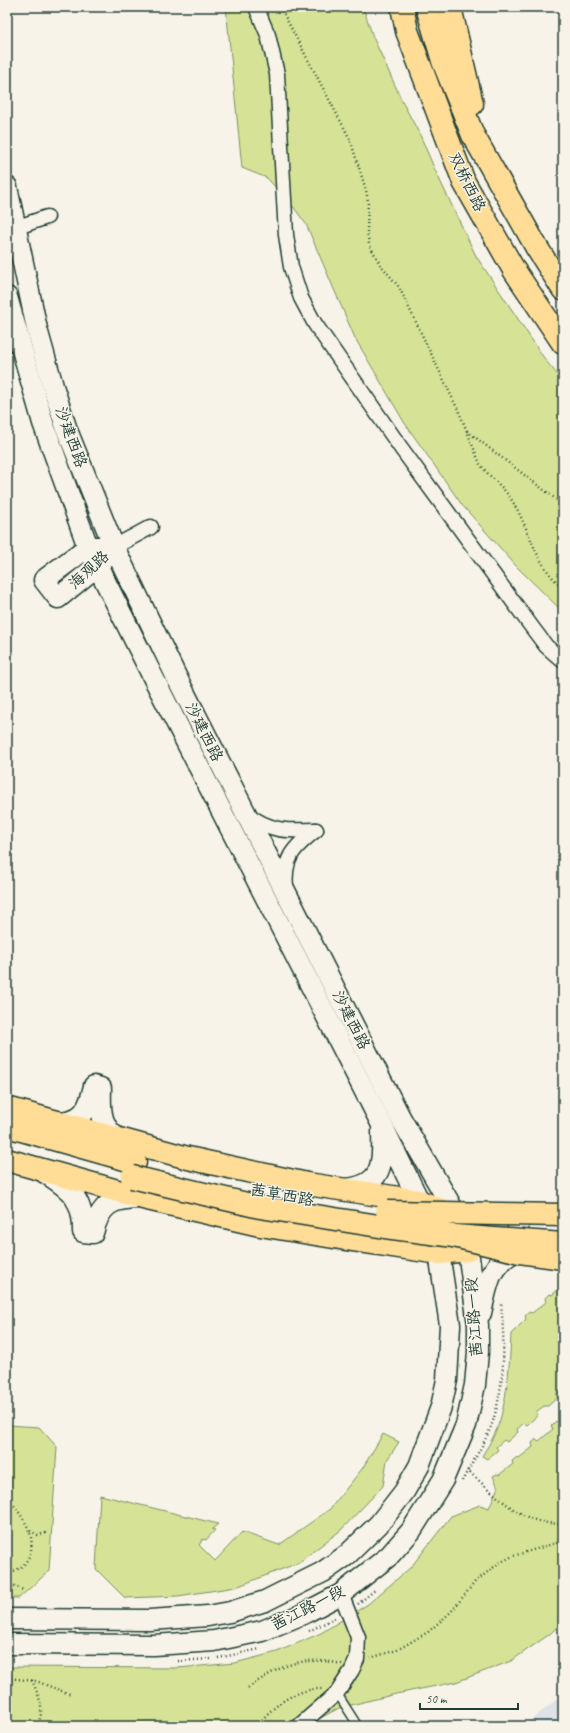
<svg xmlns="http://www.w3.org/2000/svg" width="570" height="1733" font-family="Caveat,'LXGW WenKai TC',sans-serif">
	<rect width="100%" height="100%" fill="#f7f3e8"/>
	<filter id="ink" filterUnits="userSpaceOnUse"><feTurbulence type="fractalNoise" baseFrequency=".025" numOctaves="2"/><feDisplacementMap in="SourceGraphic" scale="8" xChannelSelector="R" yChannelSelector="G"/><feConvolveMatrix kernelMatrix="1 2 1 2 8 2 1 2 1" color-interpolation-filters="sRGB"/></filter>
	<g filter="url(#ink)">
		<path fill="#dee1e7" d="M563,1694V1726H520L530,1721Z"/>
		<g fill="#d6e396" stroke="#7a9065">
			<path d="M226,7H363L373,37L403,103L420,135L435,170L476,256L546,361L563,381V612L518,568L462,505L404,422L355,338L306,224L292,205L267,178L242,168Z"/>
			<path d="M563,1285V1393L560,1390L556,1394L558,1397L548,1406H544L536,1412L538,1415L527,1425L524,1423L517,1429L518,1432L507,1442L504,1440L496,1447L498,1450L487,1459L482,1456C487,1448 492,1440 496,1431C507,1406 510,1361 511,1334L526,1319L525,1316L529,1312L532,1313L546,1302L545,1298L549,1294L552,1295Z"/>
			<path d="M563,1419V1621L550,1634L511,1661L456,1682L396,1694L339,1708L306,1726H7V1667L178,1668L235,1663L277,1652L321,1633L368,1604L411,1567L451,1516L480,1505L489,1508L498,1487L493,1476L497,1474L499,1475L513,1464L512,1461L517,1457L519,1458L533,1447L532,1443L536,1439L539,1441L553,1429L551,1426L556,1421L559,1423Z"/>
			<path d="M7,1425L39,1427L57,1447L49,1571L19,1598H7Z"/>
			<path d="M383,1434L399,1442L387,1460L383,1486L341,1530L298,1563L236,1587L178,1596L125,1598L96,1569L100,1495L218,1524L212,1529L215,1530L206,1540L203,1539L199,1545L215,1561L242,1532L279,1545L330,1509L362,1469Z"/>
		</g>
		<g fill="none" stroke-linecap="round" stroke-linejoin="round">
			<defs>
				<path id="lane" d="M337,1693L358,1726"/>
				<g id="street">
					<path d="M256,7L268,35L277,74L286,235L291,267L301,298L315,324L401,448L531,626L546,646L563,661"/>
					<path d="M15,228L47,217"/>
					<path d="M114,547L151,527"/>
					<path d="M247,814C270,832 288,831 316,830"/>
					<path d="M286,889C283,858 293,848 316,830"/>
					<path d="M299,1726L337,1693L352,1670L357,1659L358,1637L341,1594"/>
				</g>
				<g id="secondary">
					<path d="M7,187L37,329L53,386L67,430L114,547L176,676L400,1117L457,1216L468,1250L478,1325V1352L475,1385L466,1425L443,1480L411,1531L389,1556L341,1594L303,1614L262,1631L214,1641L154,1645L7,1644"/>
					<path d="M7,297L43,423L88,547L154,679L382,1125L419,1201L439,1253L450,1325L447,1380L441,1407L419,1466L404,1492L379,1524L347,1555L323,1572L265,1601L230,1612L208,1616L150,1620L7,1619"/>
					<path d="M88,547H114L97,566L58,598L44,580Z"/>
					<path d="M57,1122C83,1122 89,1109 94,1086L101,1088C100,1110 100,1129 122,1141"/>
					<path d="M45,1173C71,1189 84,1200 83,1232L93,1233C100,1204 112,1198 141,1198"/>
					<path d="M344,1189C383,1186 383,1165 382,1131"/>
					<path d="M481,1313C488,1283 488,1265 518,1250V1221"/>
				</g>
				<g id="primary">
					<path d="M7,1108L188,1158L307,1184L419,1201L446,1212"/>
					<path d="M7,1126L135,1162"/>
					<path d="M7,1160L143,1198L260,1225L352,1240L439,1253L468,1250"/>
				</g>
				<g id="highway">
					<path d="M402,7L407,31L464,182L514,270L563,343"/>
					<path d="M427,7L443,61L473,135L537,248L563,289"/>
					<path d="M450,7L472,104"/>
				</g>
			</defs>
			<use href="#lane" stroke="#1f3d34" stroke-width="10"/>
			<use href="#street" stroke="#1f3d34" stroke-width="17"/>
			<use href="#secondary" stroke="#1f3d34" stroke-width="23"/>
			<use href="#primary" stroke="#1f3d34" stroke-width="25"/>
			<use href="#highway" stroke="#1f3d34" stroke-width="25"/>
			<g stroke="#1f3d34" stroke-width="2.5" stroke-dasharray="1 3" stroke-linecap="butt">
				<path d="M280,7L350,139L366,190L368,201L367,231L369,244L380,264L399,287L460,414L480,464C489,477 502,485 511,499C531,530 533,562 563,588"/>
				<path d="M467,431L561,503L563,501"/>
				<path d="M467,1470C494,1493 524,1528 563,1523"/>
				<path d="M462,1481C471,1465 486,1441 492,1424C505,1385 505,1343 501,1303"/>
				<path d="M7,1496C20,1514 41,1537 27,1560C23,1568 15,1571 7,1573"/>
				<path d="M30,1531L38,1535L46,1533"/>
				<path d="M7,1582L23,1590"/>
				<path d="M358,1604L376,1589"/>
				<path d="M309,1631L337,1617"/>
				<path d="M218,1658L260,1649"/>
				<path d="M370,1658L397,1650L428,1632L451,1612L475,1582L499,1563L513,1556L563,1541"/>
				<path d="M178,1661L211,1659"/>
				<path d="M7,1678L36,1681L72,1695"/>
				<path d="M32,1680C38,1695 47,1711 36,1726"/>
				<path d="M248,1688C281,1665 301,1655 342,1664"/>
				<path d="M257,1726C272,1706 296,1688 322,1689"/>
			</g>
			<use href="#lane" stroke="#f7f3e8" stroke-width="7"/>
			<use href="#street" stroke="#f7f3e8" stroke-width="14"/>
			<use href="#secondary" stroke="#f7f3e8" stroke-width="20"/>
			<use href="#primary" stroke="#ffdd96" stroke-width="22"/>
			<use href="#highway" stroke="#ffdd96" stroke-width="22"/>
			<defs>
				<path id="primary-bridge" d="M132,1177L260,1207L385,1227L454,1236L563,1244"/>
				<g id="highway-bridge">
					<path d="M387,1212L563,1215"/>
					<path d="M454,1236L520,1252L563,1258"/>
				</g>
			</defs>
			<use href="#primary-bridge" stroke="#1f3d34" stroke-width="25" stroke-linecap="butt"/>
			<use href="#highway-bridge" stroke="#1f3d34" stroke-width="25" stroke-linecap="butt"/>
			<use href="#primary-bridge" stroke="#ffdd96" stroke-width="22"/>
			<use href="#highway-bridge" stroke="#ffdd96" stroke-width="22"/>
		</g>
	</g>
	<g text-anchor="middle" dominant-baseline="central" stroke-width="3" stroke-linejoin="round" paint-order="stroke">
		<g font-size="16" fill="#1f3d34" stroke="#f7f3e8">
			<text transform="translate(467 182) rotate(64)">双桥西路</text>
			<text transform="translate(71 437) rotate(70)">沙建西路</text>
			<text transform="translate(89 570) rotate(-43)">海观路</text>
			<text transform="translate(204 732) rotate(63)">沙建西路</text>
			<text transform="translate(351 1020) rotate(63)">沙建西路</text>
			<text transform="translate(282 1195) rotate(10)">茜草西路</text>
			<text transform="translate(474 1317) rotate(-94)">茜江路一段</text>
			<text transform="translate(308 1608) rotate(-27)">茜江路一段</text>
		</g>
	</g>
	<rect width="570" height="1733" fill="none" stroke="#f7f3e8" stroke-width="24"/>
	<rect x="12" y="12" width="546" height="1709" fill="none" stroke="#1f3d34" stroke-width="1.5" filter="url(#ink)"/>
	<path d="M420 1703v6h98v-6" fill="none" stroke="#1f3d34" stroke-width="2"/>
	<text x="426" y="1703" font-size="12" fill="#1f3d34" stroke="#f7f3e8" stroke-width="3" paint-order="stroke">50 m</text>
</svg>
